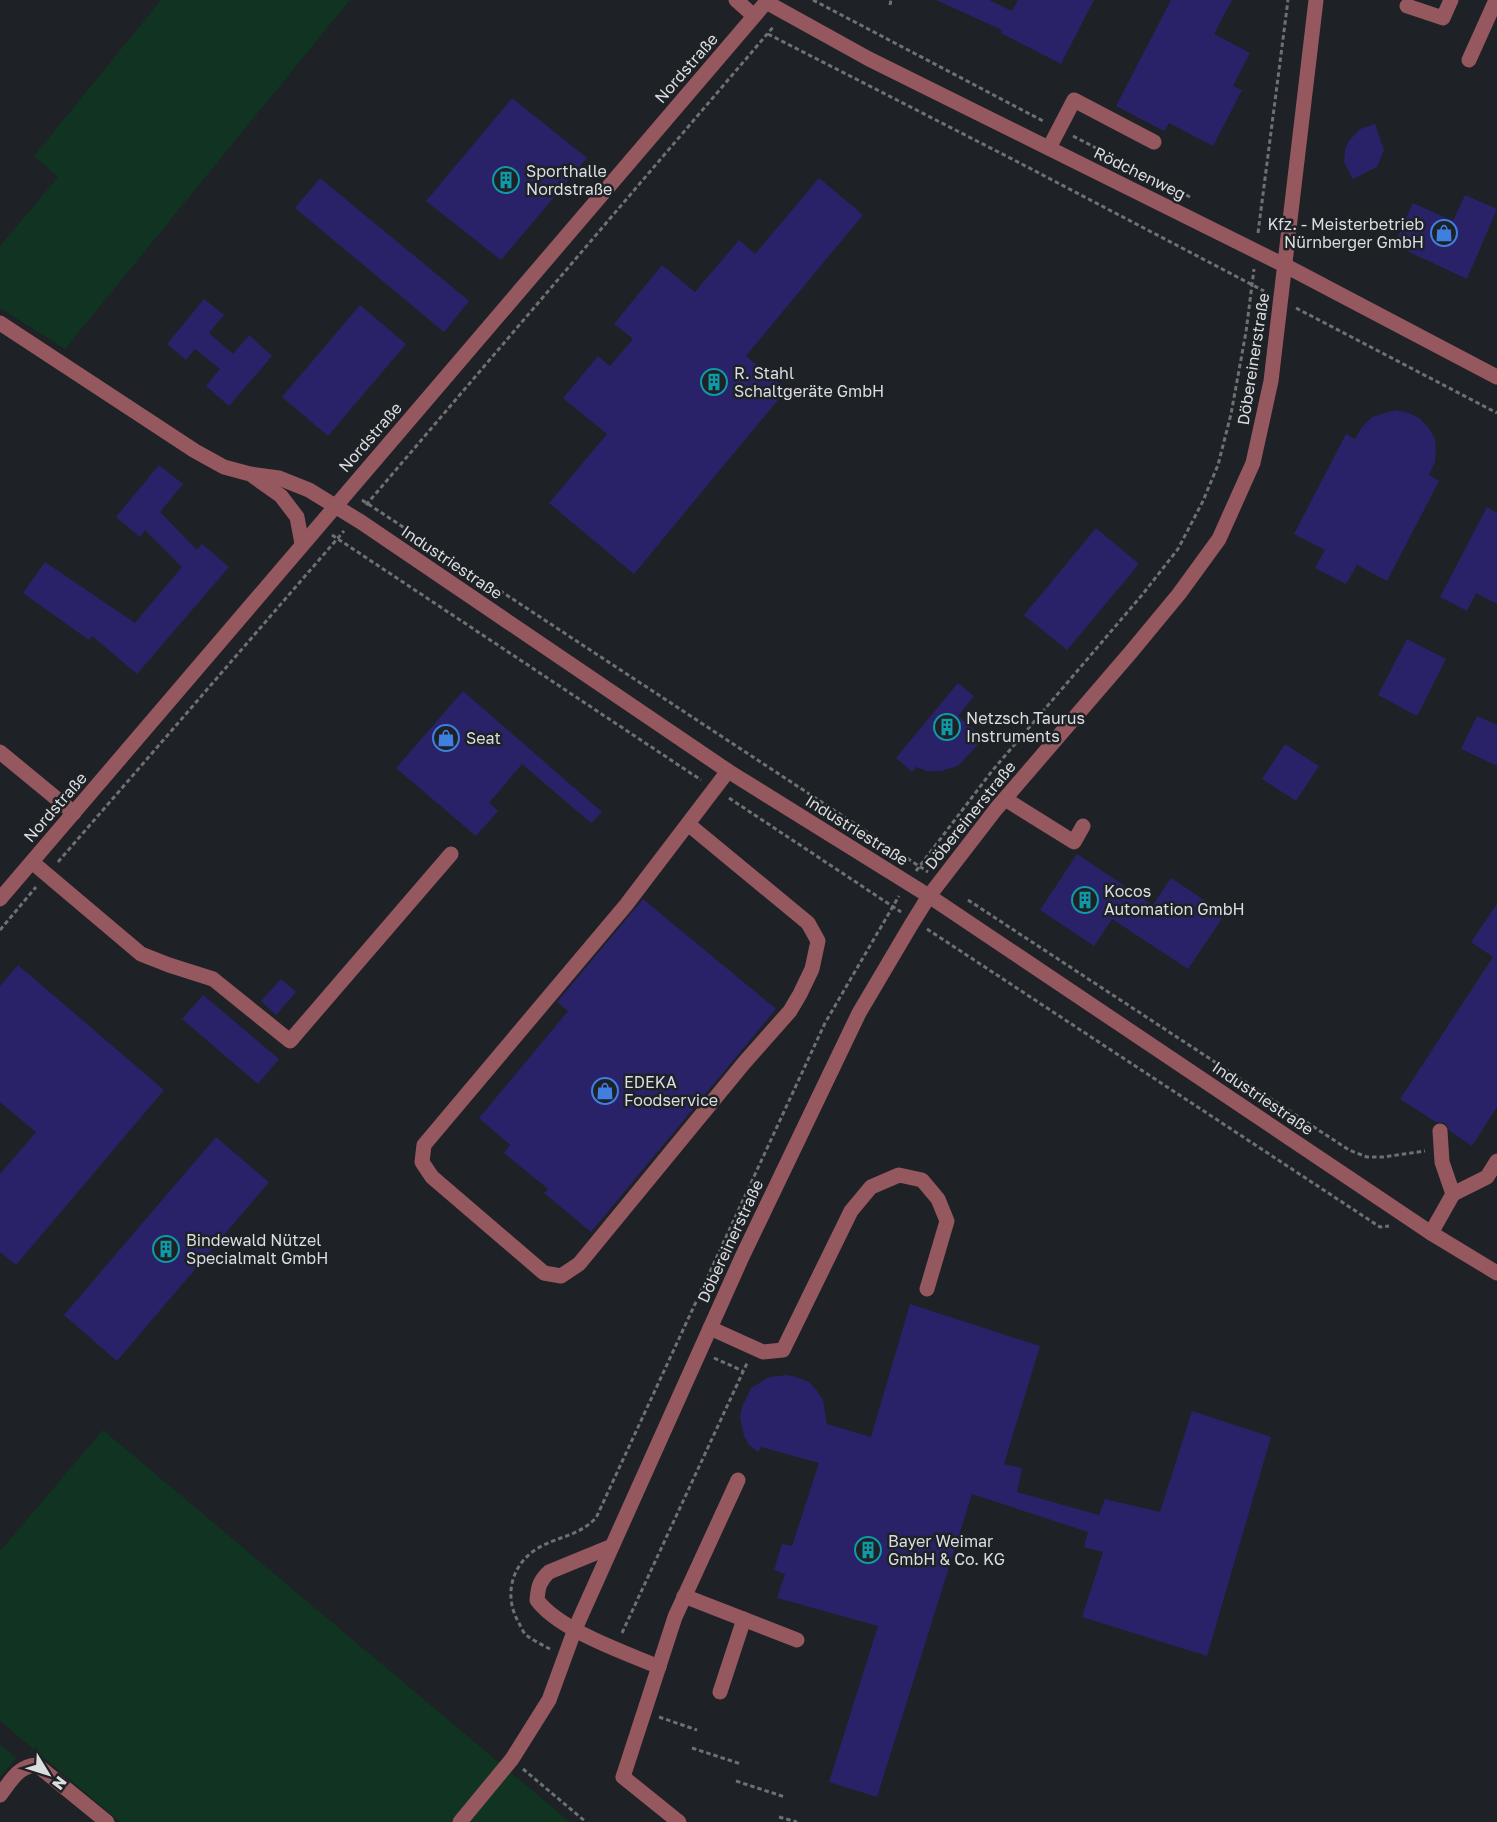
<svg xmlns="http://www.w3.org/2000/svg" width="1497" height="1822" font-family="'Golos Text',sans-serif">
	<rect width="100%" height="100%" fill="#1e2125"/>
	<g fill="#103421">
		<path d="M161,0H350L65,349L0,308V246L58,177L34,156Z"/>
		<path d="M103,1430L570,1822H120L0,1721V1551Z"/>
		<path d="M0,1744L16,1758L0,1777Z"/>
	</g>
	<g fill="#292268">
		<path d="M936,0H989L1012,11L1018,0H1094L1061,64L1001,33L1002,30Z"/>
		<path d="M1171,0H1232L1214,34L1250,53L1233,86L1242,90L1213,146L1169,123L1164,131L1116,106Z"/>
		<path d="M512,98L587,158L501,260L426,201Z"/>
		<path d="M1375,124L1384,150L1377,167L1353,179L1344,162L1345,149L1349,141L1360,129Z"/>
		<path d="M320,178L469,301L444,332L295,208Z"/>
		<path d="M819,178L863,215L746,356L787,389L634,574L549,503L607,434L563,398L598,356L610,366L633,339L614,324L662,265L695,292L739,240L755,254Z"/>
		<path d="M1465,195L1497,209L1467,279L1394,245L1413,203L1453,221Z"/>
		<path d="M204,299L224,315L209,333L233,354L249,335L272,356L229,406L206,386L220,369L195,349L186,360L167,344Z"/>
		<path d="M360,305L406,344L328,436L282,397Z"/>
		<path d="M1395,410L1409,413L1419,418L1428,427L1435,439L1436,450L1435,462L1429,475L1439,481L1387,581L1357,565L1346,584L1315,568L1325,550L1294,534L1346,434L1355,439L1362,427L1372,417Z"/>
		<path d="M159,465L183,484L160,512L197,550L202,544L229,567L137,674L92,636L89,640L23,593L45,562L135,623L182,567L145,530L140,537L116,517Z"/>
		<path d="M1487,507L1497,513V604L1476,593L1467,611L1440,597Z"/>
		<path d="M1096,528L1139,564L1067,650L1024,615Z"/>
		<path d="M1407,639L1446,659L1417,716L1378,695Z"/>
		<path d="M958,683L974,696L958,716L984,738L958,766L941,771H927L916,767L912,772L896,758Z"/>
		<path d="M463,691L602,812L591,823L522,764L489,803L498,811L476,836L396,768Z"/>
		<path d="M1477,716L1497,725V766L1461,749Z"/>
		<path d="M1285,744L1319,766L1296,801L1262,779Z"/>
		<path d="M1077,854L1153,905L1171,878L1225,914L1188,969L1112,919L1094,946L1040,910Z"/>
		<path d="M643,899L776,1009L591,1232L544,1193L548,1189L504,1153L510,1145L479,1118L568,1011L557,1002Z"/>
		<path d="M1497,904V1107L1472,1146L1450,1131L1445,1123L1436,1122L1400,1099L1493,957L1471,942Z"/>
		<path d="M18,965L164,1090L16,1265L0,1252V1174L36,1132L0,1102V986Z"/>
		<path d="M281,979L296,992L276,1015L261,1001Z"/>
		<path d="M203,995L279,1059L258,1084L182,1019Z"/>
		<path d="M216,1137L269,1182L117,1361L64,1315Z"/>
		<path d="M910,1304L1040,1346L1004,1464L1022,1468L1017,1492L1099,1515L1105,1499L1160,1512L1192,1411L1271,1437L1207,1656L1082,1617L1103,1552L1084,1547L1088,1532L972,1494L877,1797L829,1782L878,1626L777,1598L785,1574L774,1570L782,1544L792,1546L819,1463L761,1447L758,1452L749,1445L744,1436L740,1418L742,1407L751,1388L769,1377L787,1375L796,1377L809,1382L817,1391L823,1400L827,1424L871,1437Z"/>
	</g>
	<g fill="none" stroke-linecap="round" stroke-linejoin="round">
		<g stroke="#6e7174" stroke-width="3" stroke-dasharray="4.5 3" stroke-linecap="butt">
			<path d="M813,0L1045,122"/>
			<path d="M890,5L891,0"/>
			<path d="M768,34L1016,161L1264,291"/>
			<path d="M1073,136L1192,198"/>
			<path d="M1258,233L1288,0"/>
			<path d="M1296,308L1497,413"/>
			<path d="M362,500L928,872"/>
			<path d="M366,505L774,26"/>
			<path d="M332,535L701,780"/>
			<path d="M729,798L901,912"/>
			<path d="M58,862L344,531"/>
			<path d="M916,871L992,771L1142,595L1178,549L1203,501L1218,465L1231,414L1246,332L1254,269"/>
			<path d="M968,900L1349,1150L1367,1157H1383L1425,1151"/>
			<path d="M927,929L1380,1227L1389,1226"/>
			<path d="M0,930L36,887"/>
			<path d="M714,1358L743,1371"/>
			<path d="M622,1633L748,1361"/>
			<path d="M550,1649C542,1645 533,1640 526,1635C523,1632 521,1627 519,1623C504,1598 510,1567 535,1550C556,1536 576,1538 596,1518L825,1023L899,896"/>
			<path d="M659,1717L697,1730"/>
			<path d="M692,1748L741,1764"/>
			<path d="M523,1769L586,1822"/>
			<path d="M736,1781L785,1797"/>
			<path d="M779,1817L797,1822"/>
		</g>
		<g stroke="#94585e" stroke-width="15">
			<path d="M736,0L754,16"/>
			<path d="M766,2L869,59L1286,266L1497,377"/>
			<path d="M1407,6L1443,18L1451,0"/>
			<path d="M1469,60L1496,0"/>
			<path d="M1049,148L1074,100L1154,142"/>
			<path d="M0,323L195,451L224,467L250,474L279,478L309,490L361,522L728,771L929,896L1431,1233L1497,1273"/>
			<path d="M253,476L281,496L297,517L302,544"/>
			<path d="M0,752L74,813"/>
			<path d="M1005,799L1074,842L1083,826"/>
			<path d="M688,824L808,923L818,941L812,969L800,994L790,1011L744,1063L579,1264L561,1276L544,1273L432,1177L422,1162L424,1145L626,905L728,771"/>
			<path d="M32,862L141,954L169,965L213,979L290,1041L451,854"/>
			<path d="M0,899L768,0"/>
			<path d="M1453,1194L1487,1177L1497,1161"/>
			<path d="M1431,1233L1453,1194L1442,1162L1440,1131"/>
			<path d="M710,1328L763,1352L783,1350L851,1211L871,1187L899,1175L922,1180L938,1199L947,1221L927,1289"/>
			<path d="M610,1547L549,1572C539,1581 538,1588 537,1600C559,1630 624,1652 659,1667"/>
			<path d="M684,1596L797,1640"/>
			<path d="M720,1692L744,1619"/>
			<path d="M0,1795C11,1781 18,1766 37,1765L107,1822"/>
			<path d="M460,1822L512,1759L549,1700L575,1629L742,1257L859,1013L911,925L929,896L996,809L1131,652L1179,594L1219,539L1253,463L1271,381L1316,0"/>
			<path d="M679,1822L623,1777L675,1617L738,1480"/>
		</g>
	</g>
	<defs>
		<symbol id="building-ring" viewBox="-11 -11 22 22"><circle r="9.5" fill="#1e2125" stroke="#0f9aa8" stroke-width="1.5"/><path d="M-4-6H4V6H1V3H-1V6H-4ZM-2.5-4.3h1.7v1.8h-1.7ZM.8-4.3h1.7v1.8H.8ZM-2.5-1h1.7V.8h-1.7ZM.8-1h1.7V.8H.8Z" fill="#0f9aa8"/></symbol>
		<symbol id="shop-ring" viewBox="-11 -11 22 22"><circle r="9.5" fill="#1e2125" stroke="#3f7fe0" stroke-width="1.5"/><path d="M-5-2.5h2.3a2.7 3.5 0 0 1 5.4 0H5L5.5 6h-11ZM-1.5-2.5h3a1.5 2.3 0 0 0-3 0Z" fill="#3f7fe0"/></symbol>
	</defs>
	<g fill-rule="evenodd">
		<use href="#building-ring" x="491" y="165" width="30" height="30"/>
		<use href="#shop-ring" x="1429" y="218" width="30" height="30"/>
		<use href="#building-ring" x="699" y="367" width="30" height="30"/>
		<use href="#building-ring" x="932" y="712" width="30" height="30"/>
		<use href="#shop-ring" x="431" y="723" width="30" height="30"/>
		<use href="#building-ring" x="1070" y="885" width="30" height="30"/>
		<use href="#shop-ring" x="590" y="1076" width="30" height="30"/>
		<use href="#building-ring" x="151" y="1234" width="30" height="30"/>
		<use href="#building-ring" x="853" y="1535" width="30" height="30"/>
	</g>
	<g text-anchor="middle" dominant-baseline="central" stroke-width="5" stroke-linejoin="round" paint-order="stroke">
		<g font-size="16" fill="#dbdddf" stroke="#1e2125">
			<text transform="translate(686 68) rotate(-49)">Nordstraße</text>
			<text transform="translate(1140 173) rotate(26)">Rödchenweg</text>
			<text transform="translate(1253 359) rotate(-81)">Döbereinerstraße</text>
			<text transform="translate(370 437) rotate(-49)">Nordstraße</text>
			<text transform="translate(452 562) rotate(34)">Industriestraße</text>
			<text transform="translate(55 807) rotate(-49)">Nordstraße</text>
			<text transform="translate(970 815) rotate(-51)">Döbereinerstraße</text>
			<text transform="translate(857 830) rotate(32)">Industriestraße</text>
			<text transform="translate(1263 1098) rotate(34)">Industriestraße</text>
			<text transform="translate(730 1241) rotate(-65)">Döbereinerstraße</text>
		</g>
		<g font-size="16" fill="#dbdddf" stroke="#1e2125" text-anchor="start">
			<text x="526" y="171">Sporthalle<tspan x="526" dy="18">Nordstraße</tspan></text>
			<text x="1424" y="224" text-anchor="end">Kfz. - Meisterbetrieb<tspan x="1424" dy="18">Nürnberger GmbH</tspan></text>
			<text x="734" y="373">R. Stahl<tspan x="734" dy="18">Schaltgeräte GmbH</tspan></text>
			<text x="966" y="718">Netzsch Taurus<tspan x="966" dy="18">Instruments</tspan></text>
			<text x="466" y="738">Seat</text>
			<text x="1104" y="891">Kocos<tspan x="1104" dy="18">Automation GmbH</tspan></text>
			<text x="624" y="1082">EDEKA<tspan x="624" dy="18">Foodservice</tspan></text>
			<text x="186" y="1240">Bindewald Nützel<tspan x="186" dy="18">Specialmalt GmbH</tspan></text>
			<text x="888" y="1541">Bayer Weimar<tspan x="888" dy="18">GmbH &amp; Co. KG</tspan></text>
		</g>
	</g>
	<g transform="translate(48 1774) rotate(128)" stroke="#1e2125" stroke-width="4.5" paint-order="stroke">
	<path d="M0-4.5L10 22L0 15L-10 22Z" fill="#dbdddf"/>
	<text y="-9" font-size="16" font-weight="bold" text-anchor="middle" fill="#dbdddf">N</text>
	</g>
</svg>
